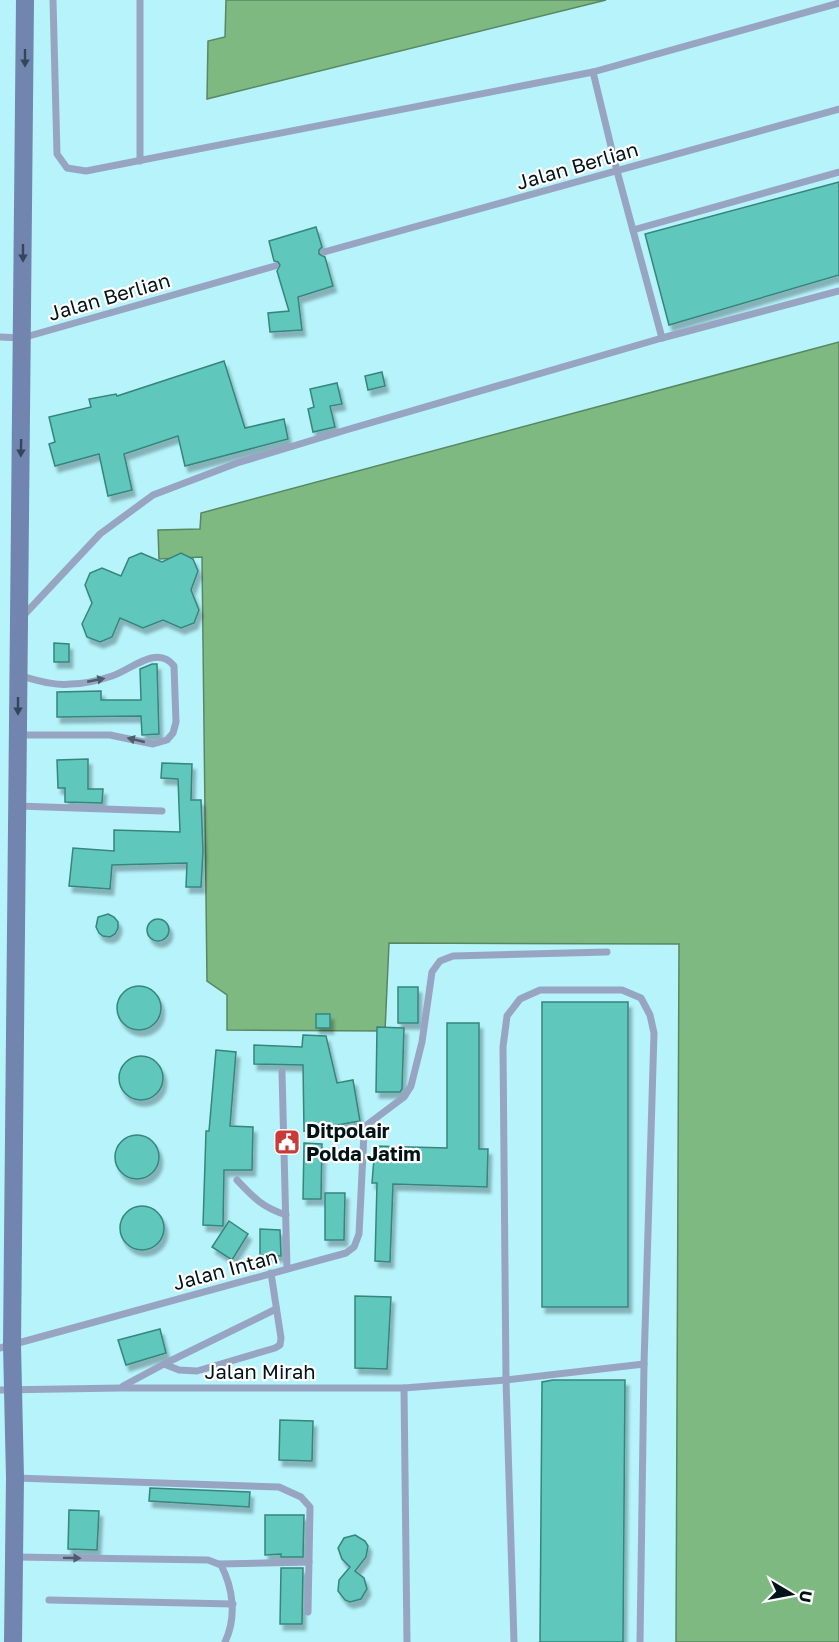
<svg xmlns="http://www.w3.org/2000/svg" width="839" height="1642" font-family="'Golos Text',sans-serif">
	<defs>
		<filter id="shadow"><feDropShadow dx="3.5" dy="6" stdDeviation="1.5" flood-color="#0004"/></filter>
	</defs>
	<rect width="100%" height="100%" fill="#b6f3fb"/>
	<g fill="#7fb982" stroke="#598762" stroke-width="1.5">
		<path d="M226,0H606L207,99L208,41L225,37Z"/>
		<path d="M839,342V1642H676L679,944L389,943L385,1031L227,1030V995L207,981L202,557L159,559L158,530L200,529L201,513Z"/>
	</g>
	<g fill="#5ec7bc" stroke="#37857c" stroke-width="1.5" filter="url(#shadow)">
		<path d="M839,182V275L669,325L645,234Z"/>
		<path d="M316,227L322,247L319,250V254L325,257L333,286L298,297L302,330L270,332L268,313L289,311L277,271L280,265L278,262L274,261L269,241Z"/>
		<path d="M224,361L245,428L284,419L288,439L185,466L178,436L124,454L132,490L108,496L99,454L55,466L49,444L55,442L49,417L91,407L89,399L116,394L117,396Z"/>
		<path d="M382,372L385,386L368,390L365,376Z"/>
		<path d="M337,383L342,404L330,406L335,427L313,432L308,409L314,407L310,389Z"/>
		<path d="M141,553L162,562L181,553L193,559L198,571L191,590L199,610L194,623L181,628L163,620L143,628L120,618L112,637L100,642L87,637L82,624L92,603L85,585L90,573L102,568L121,576L129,558Z"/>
		<path d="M54,643L69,644V662H54Z"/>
		<path d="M152,664H157L159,734L142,735L141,716L57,717V692L101,691V700H141L140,669Z"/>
		<path d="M88,759V789H103L102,803L65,802V788H58L57,760Z"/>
		<path d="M162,763L192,764L191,800H201L203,851L201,887H186L187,863L112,865L110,889L69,886L73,848L114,851V830L180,832L178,779L161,778Z"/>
		<path d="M108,914L114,917L118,922V928L115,934L110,937L103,936L99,933L96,927L98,917Z"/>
		<circle cx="158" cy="930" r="11"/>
		<circle cx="139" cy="1008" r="22"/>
		<rect x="398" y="987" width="20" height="36"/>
		<rect x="542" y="1002" width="86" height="305"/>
		<rect x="316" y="1014" width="14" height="14"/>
		<path d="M447,1023H479V1149H488L487,1187L393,1184L390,1262L375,1261L377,1183H372L375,1146L447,1148Z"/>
		<path d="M377,1027L404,1028L402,1089L400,1092H376Z"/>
		<path d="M303,1035L326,1036L337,1083L353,1080L360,1121L304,1131L303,1065L254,1064V1045L302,1047Z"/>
		<path d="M216,1050L236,1052L230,1126L253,1127L252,1170H224L223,1226L203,1225L206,1131H209Z"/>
		<circle cx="141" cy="1078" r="22"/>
		<circle cx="137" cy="1157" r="22"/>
		<path d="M304,1143L322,1144L321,1199H303Z"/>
		<path d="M325,1193H345L344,1240H325Z"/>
		<circle cx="142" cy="1228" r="22"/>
		<path d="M229,1221L248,1234L232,1260L212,1247Z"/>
		<path d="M260,1229L280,1230L281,1256L260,1255Z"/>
		<path d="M355,1296L391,1297L387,1369L355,1368Z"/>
		<path d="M160,1329L166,1353L126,1365L118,1340Z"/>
		<path d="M553,1380H625L623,1642H540L542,1382Z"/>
		<path d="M280,1420L313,1421L312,1461L279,1460Z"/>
		<path d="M150,1488L250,1492L249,1507L149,1501Z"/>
		<path d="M69,1510L99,1511L97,1550L68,1549Z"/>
		<path d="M265,1515H304L303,1557H281V1554L265,1555Z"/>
		<path d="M355,1535L365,1541L368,1546L366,1557L355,1571L364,1578L367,1589L361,1599L350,1602L345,1600L338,1591L339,1580L350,1567L342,1559L338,1548L344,1538Z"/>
		<path d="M281,1568H303L302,1624H280Z"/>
	</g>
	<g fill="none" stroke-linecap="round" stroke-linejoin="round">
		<g stroke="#98a5c2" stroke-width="7">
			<path d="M53,0L57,154L67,168L86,171L593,72L839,3"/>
			<path d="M593,72L617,171L662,338"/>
			<path d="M140,161V0"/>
			<path d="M633,230L839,172"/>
			<path d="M324,252L839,109"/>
			<path d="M0,337L22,338L275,266"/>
			<path d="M23,616L100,534L153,495L237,463L346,430L662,338L839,291"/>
			<path d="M20,735H110L153,744L167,740L173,733L176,722L174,666C157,644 131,670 112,676C100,680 84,684 71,684C54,686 37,680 21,676"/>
			<path d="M18,806L162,811"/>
			<path d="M282,1072L287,1269"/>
			<path d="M237,1180C254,1198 262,1207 286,1215"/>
			<path d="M0,1348L346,1253L354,1247L359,1234L364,1133L368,1124L404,1097L411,1086L422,1042L432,972L440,961L453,956L607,952"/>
			<path d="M164,1364L179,1370L197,1371L275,1348L280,1345L281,1338L271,1273"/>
			<path d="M123,1386L164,1364L276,1309"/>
			<path d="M404,1388L407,1642"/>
			<path d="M0,1390L121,1388H404L506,1380L644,1364"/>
			<path d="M16,1478L279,1487L301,1497L310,1507L308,1612"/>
			<path d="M16,1557L208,1560L221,1565C233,1588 237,1617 225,1642"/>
			<path d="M219,1564L309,1562"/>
			<path d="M49,1600L233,1604"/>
			<path d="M514,1642L506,1380L503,1047L507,1016L520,999L540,990H622L641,998L650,1015L654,1033L644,1364L640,1642"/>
		</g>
		<path stroke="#7285af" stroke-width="18" d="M13,1642L15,1478L12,1345L25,0"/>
	</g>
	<defs><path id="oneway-solid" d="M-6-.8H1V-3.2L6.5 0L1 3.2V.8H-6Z" transform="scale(1.5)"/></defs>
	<g fill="#33465b">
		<use href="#oneway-solid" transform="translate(25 58) rotate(90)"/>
		<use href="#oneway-solid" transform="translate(23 253) rotate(90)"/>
		<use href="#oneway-solid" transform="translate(21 448) rotate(91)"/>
		<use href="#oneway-solid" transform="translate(18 706) rotate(90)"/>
	</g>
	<g fill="#4c5c6c">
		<use href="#oneway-solid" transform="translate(96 680) rotate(-11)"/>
		<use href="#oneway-solid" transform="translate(136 740) rotate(-167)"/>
		<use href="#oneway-solid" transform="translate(72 1558) rotate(1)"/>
	</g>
	<defs>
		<symbol id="civic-square" viewBox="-11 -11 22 22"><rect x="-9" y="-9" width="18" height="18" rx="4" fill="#c93a38" stroke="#fff"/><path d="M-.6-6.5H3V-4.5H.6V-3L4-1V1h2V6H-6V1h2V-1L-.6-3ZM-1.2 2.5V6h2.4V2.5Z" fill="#fff"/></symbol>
	</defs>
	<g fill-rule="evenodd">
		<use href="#civic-square" x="272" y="1127" width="30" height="30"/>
	</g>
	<g text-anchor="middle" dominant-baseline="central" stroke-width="4.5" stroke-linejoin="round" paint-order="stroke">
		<g font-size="20" fill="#001316" stroke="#fff">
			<text transform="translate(577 165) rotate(-16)">Jalan Berlian</text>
			<text transform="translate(109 296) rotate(-16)">Jalan Berlian</text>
			<text transform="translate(225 1269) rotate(-15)">Jalan Intan</text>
			<text x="260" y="1371">Jalan Mirah</text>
		</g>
		<g font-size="20" font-weight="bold" fill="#001316" stroke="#fff" text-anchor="start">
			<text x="306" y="1130">Ditpolair<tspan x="306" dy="23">Polda Jatim</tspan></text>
		</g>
	</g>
	<g transform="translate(791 1594) rotate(100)" stroke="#ffffff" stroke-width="4.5" paint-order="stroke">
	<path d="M0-4.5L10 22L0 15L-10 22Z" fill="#001316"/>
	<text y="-9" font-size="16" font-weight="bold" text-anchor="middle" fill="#001316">U</text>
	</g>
</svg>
